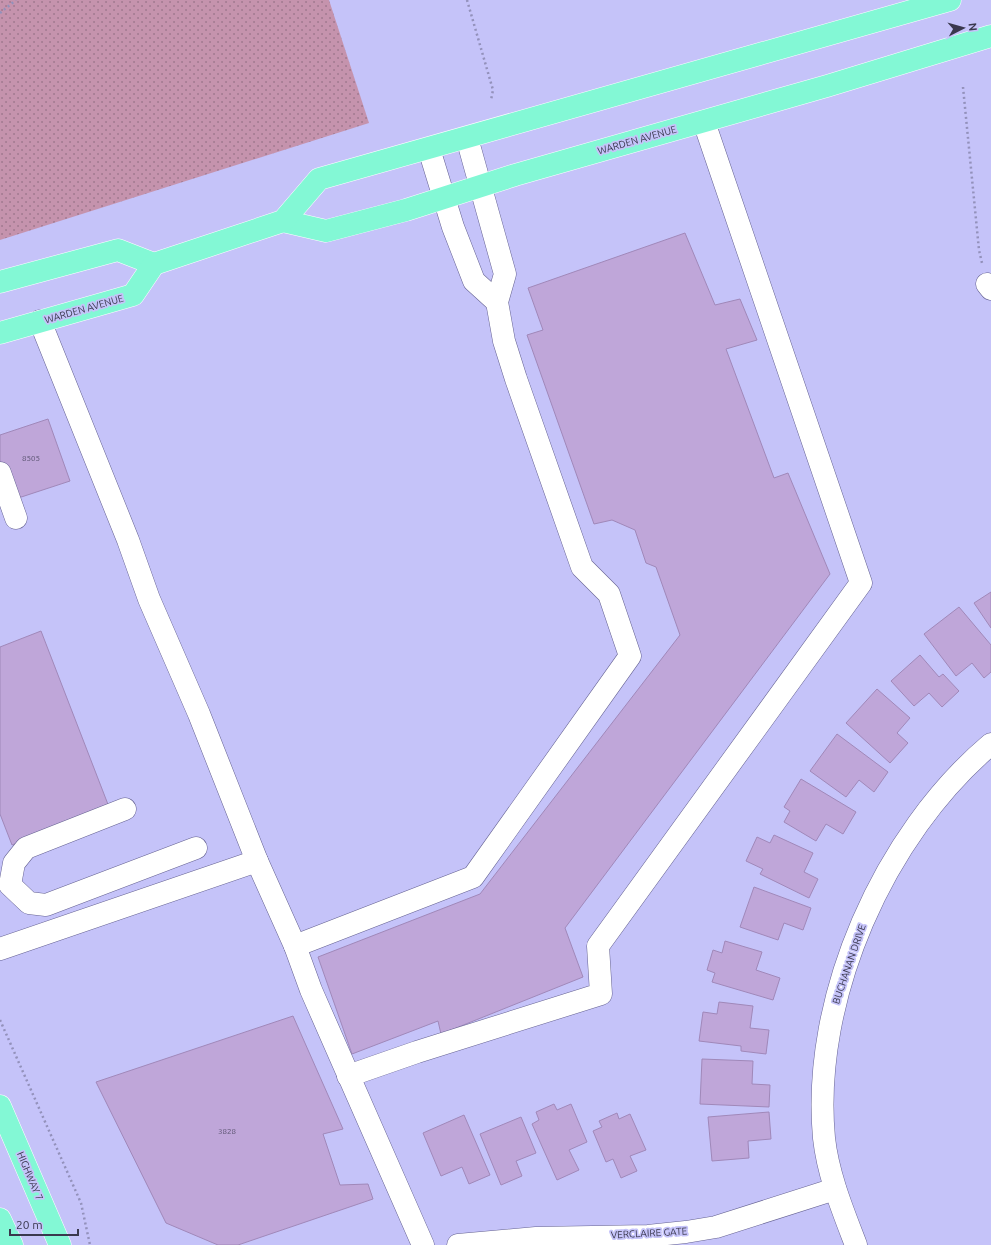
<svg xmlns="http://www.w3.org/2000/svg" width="991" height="1245" font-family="Ubuntu,sans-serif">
	<defs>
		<pattern id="park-dots" width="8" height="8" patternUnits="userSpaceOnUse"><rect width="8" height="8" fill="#c593ad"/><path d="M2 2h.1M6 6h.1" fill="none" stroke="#a1798f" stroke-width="1.8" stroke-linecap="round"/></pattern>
	</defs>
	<rect width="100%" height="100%" fill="#c5c3f9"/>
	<path fill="url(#park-dots)" d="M0,0H329L369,123L0,240Z"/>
	<g fill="#bfa6d9" stroke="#a088b9">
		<path d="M685,233L715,305L740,299L757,340L726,349L774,478L788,473L830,574L565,928L583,977L441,1034L438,1021L352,1054L318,957L480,894L680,635L656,567L646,563L635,530L612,520L594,524L527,335L543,330L528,288Z"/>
		<path d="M48,419L70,481L0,504V435Z"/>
		<path d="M991,592V628L974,603Z"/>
		<path d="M959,607L991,645V672L984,678L972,663L956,676L924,634Z"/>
		<path d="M41,631L109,807L12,845L0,814V647Z"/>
		<path d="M920,655L939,677L943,674L959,691L942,707L929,693L914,706L891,681Z"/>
		<path d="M877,689L910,718L897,733L908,743L890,763L846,723Z"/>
		<path d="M837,734L888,772L874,792L859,780L846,797L810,771Z"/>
		<path d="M801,779L856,812L843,834L826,824L816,841L784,822L790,811L784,807Z"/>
		<path d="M774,835L813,853L804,872L818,879L809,898L760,874L763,869L746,861L757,837L770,843Z"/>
		<path d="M754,887L811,908L803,930L784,923L778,940L740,927Z"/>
		<path d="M725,941L762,952L756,970L780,978L773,1000L712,982L715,973L707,970L713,950L722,953Z"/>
		<path d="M719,1002L753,1006L750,1028L769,1030L766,1054L741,1051V1046L699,1041L703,1012L717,1014Z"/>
		<path d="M293,1016L343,1129L323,1134L340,1185L368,1184L373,1199L238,1245H218L166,1223L96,1082Z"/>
		<path d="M702,1059L753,1061L752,1084L770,1085L769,1107L700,1104Z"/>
		<path d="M554,1104L557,1110L571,1104L587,1142L569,1150L579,1170L557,1180L532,1124L539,1120L536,1112Z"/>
		<path d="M769,1112L771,1139L748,1141L749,1158L712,1161L708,1117Z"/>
		<path d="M617,1113L619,1119L630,1114L646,1150L630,1156L637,1171L621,1178L613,1159L606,1162L593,1131L602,1127L599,1121Z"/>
		<path d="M464,1115L490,1175L469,1184L462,1167L441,1176L423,1133Z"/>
		<path d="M521,1117L536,1153L516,1161L522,1176L501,1185L480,1134Z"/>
	</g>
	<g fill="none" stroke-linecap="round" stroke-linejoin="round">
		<defs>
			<g id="minor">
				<path d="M429,149L453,227L474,281L497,302"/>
				<path d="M987,284L991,289"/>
				<path d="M40,321L128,540L149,599L199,714L257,861L295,946L311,990L423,1245"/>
				<path d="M0,473L16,518"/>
				<path d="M125,809L26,848L14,863L10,885L29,903L46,905L196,848"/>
				<path d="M295,946L473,877L630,656L609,594L582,567L516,379L504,341L497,302L505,274L467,138"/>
				<path d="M0,949L257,861"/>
				<path d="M348,1076L417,1052L601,994L598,946L861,583L704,122"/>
				<path d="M458,1245L536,1238L648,1236L686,1232L716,1227L835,1189"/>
				<path d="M856,1245C843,1211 828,1175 824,1138C811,998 884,834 991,744"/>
			</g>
			<g id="major">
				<path d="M283,221L326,231L406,210L515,175L827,86L991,36"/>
				<path d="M0,282L118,250L154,264"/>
				<path d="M0,333L133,295L154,264L283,221L319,179L950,0"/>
				<path d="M0,1106L60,1245"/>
				<path d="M0,1219L12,1245"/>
			</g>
		</defs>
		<use href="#minor" stroke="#656292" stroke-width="23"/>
		<use href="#major" stroke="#fff" stroke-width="23"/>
		<g stroke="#9391bb" stroke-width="2.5" stroke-dasharray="2 3" stroke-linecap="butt">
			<path d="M467,0L493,90L491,100"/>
			<path d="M0,13L16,0"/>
			<path d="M963,87L979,250L982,263"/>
			<path d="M0,1020L81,1203L90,1245"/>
		</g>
		<use href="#minor" stroke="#fff" stroke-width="22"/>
		<use href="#major" stroke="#83f8d5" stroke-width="22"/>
	</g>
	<g text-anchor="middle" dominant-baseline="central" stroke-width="3.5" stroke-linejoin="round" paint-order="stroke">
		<g font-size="8" fill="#5b5471">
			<text x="31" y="458">8505</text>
			<text x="227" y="1131">3828</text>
		</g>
		<g font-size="10" fill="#3a384e" stroke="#c5c3f9">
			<text transform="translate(637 140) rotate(-16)">WARDEN AVENUE</text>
			<text transform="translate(84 309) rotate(-16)">WARDEN AVENUE</text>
			<text transform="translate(849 964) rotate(-71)">BUCHANAN DRIVE</text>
			<text transform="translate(30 1176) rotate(67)">HIGHWAY 7</text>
			<text transform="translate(649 1233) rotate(-3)">VERCLAIRE GATE</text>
		</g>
	</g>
	<g transform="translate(963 28) rotate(84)" stroke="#c5c3f9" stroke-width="3" paint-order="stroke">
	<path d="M0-3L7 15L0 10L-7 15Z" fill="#3a384e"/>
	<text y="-6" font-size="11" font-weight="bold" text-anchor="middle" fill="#3a384e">N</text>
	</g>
	<path d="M10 1229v6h68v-6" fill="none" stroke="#3a384e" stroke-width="2"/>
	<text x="16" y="1229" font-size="12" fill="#3a384e" stroke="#c5c3f9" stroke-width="3" paint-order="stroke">20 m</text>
</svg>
